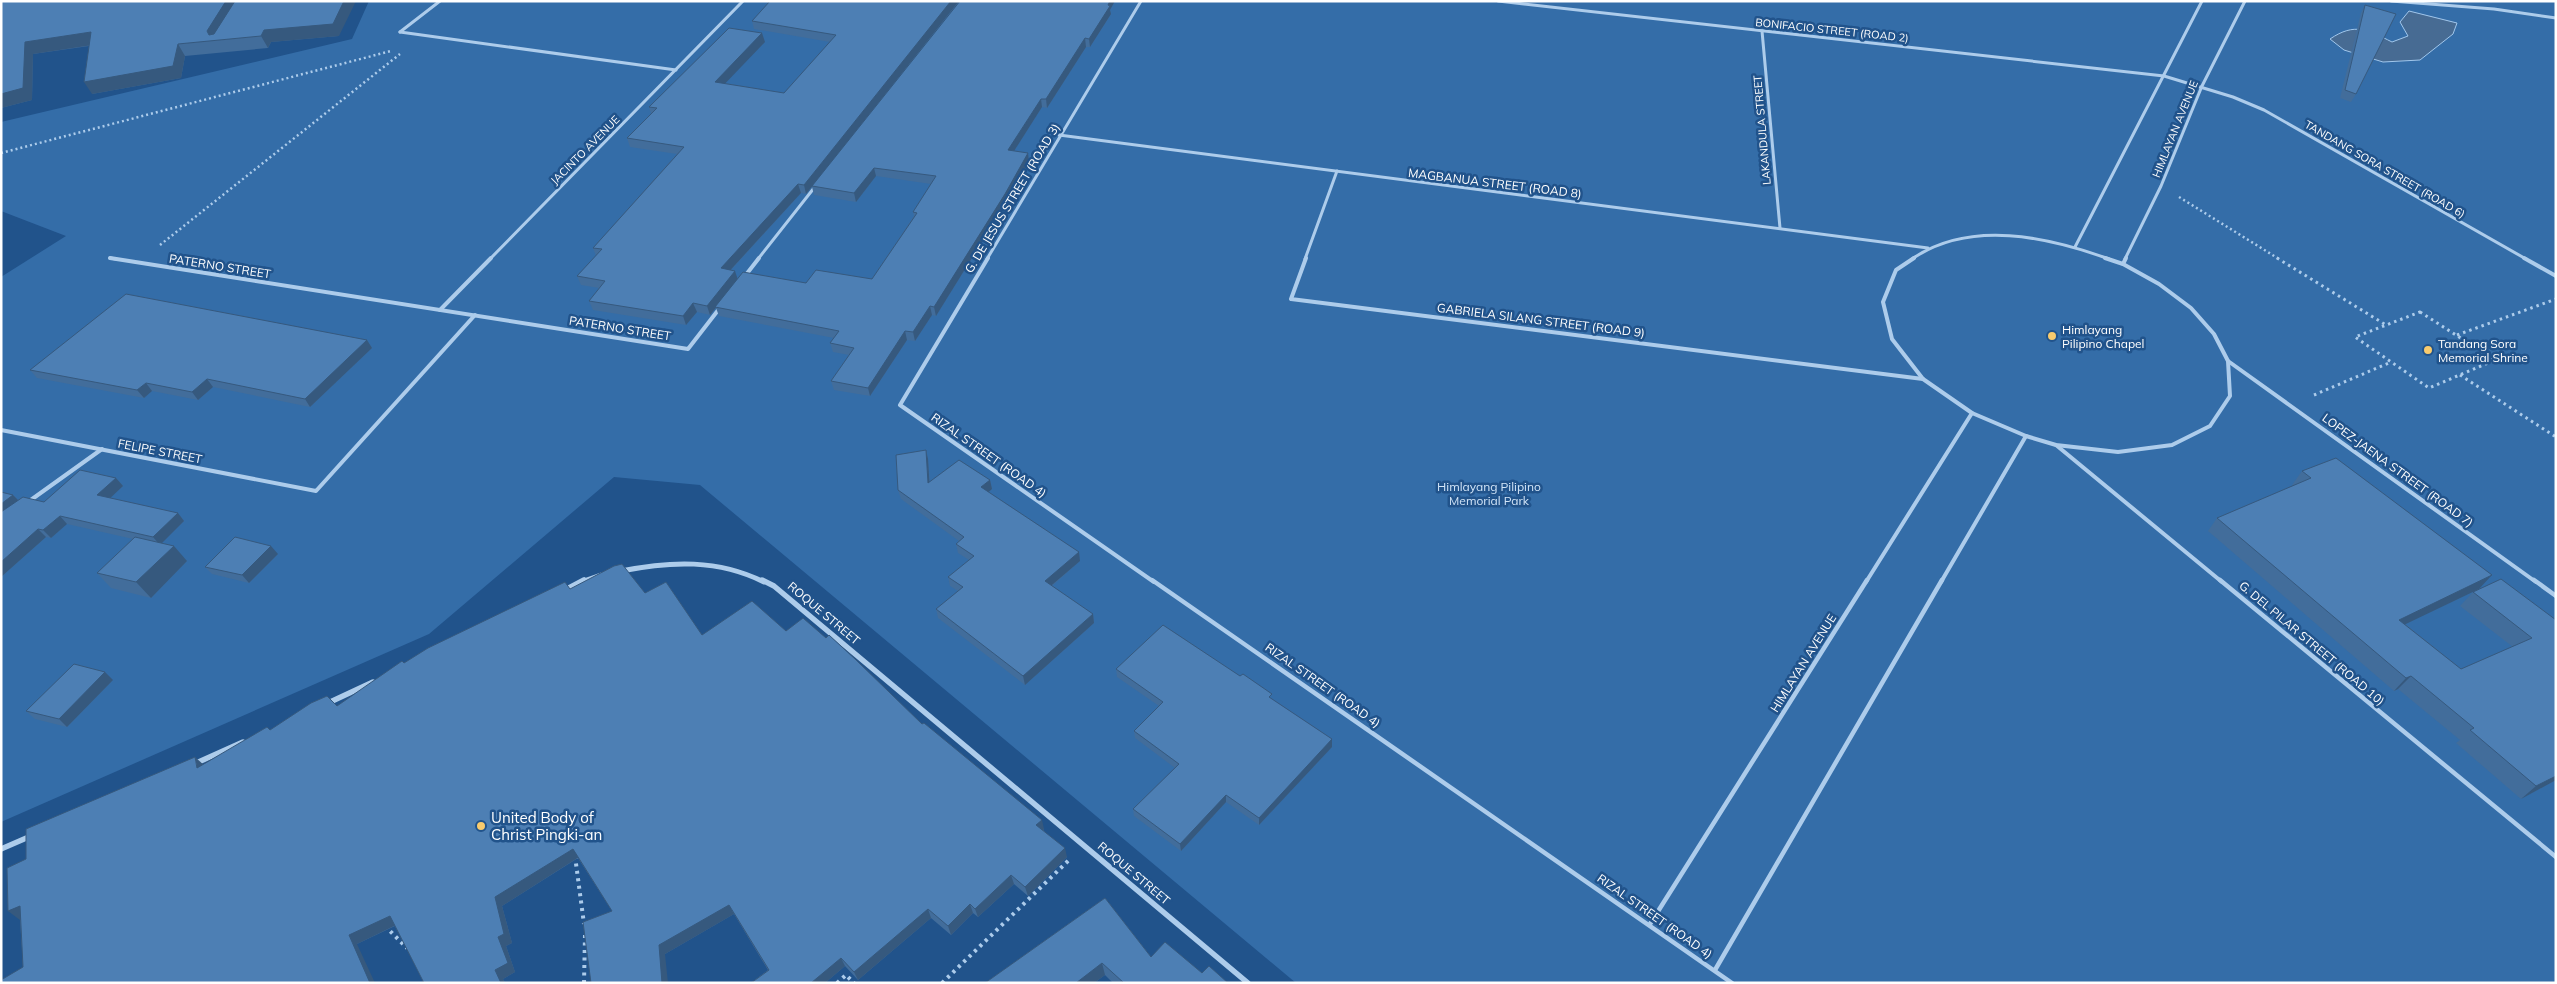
<svg xmlns="http://www.w3.org/2000/svg" width="2557" height="984" font-family="Mulish,sans-serif">
	<rect width="100%" height="100%" fill="#21538b"/>
	<path fill="#346da8" d="M369,1H2556V983H1296L700,485L614,477L429,634L1,822V277L66,236L1,211V122L352,39Z"/>
	<path fill="#476b93" stroke="#a1c7ec" d="M2409,11L2457,23L2453,34L2420,60L2383,62L2344,50L2330,39C2355,22 2368,30 2392,42L2408,36L2400,22Z"/>
	<g fill="none" stroke-linecap="round" stroke-linejoin="round">
		<g stroke="#adcceb" stroke-width="2.5" stroke-dasharray="2 3" stroke-linecap="butt">
			<path d="M1,153L391,51"/>
			<path d="M2179,197L2279,259"/>
			<path d="M160,245L400,54"/>
		</g>
		<g stroke="#adcceb" stroke-width="3" stroke-dasharray="2.5 4" stroke-linecap="butt">
			<path d="M2277,258L2386,325"/>
			<path d="M2420,312L2495,360L2429,388L2355,337Z"/>
			<path d="M2457,335L2556,299"/>
			<path d="M2460,375L2556,437"/>
			<path d="M2314,395L2391,362"/>
		</g>
		<g stroke="#adcceb" stroke-width="4" stroke-dasharray="3 4.5" stroke-linecap="butt">
			<path d="M575,856L584,924"/>
			<path d="M385,926L407,948"/>
			<path d="M584,983L585,935"/>
			<path d="M837,983L846,975L854,983"/>
			<path d="M942,983L1069,860"/>
		</g>
		<g stroke="#adcceb" stroke-width="3">
			<path d="M1498,1L2164,76L2233,97L2264,110L2526,259"/>
			<path d="M2391,1L2494,9L2556,18"/>
			<path d="M1762,31L1780,228"/>
			<path d="M400,32L676,70"/>
			<path d="M400,32L440,1"/>
			<path d="M1059,135L1928,248"/>
			<path d="M2075,247L2202,1"/>
			<path d="M110,258L116,259"/>
			<path d="M490,259L743,1"/>
			<path d="M758,259L814,188"/>
			<path d="M987,259L1141,1"/>
			<path d="M1305,259L1337,171"/>
			<path d="M1912,259C1970,219 2048,237 2109,259"/>
			<path d="M2125,259L2161,186L2202,86L2245,1"/>
		</g>
		<g stroke="#adcceb" stroke-width="4">
			<path d="M110,258L688,349L719,309"/>
			<path d="M988,258L900,405L1154,582"/>
			<path d="M1306,258L1291,299L1923,379"/>
			<path d="M1914,258L1896,270L1883,302L1892,339L1923,379L1972,413L2026,436L2056,445L2118,452L2172,445L2210,426L2230,396L2228,361L2214,334L2191,308L2159,284L2123,264L2105,258"/>
			<path d="M2524,258L2556,276"/>
			<path d="M2123,264L2126,258"/>
			<path d="M745,276L759,258"/>
			<path d="M440,310L491,258"/>
			<path d="M2228,361L2536,582"/>
			<path d="M1,430L316,491L475,315"/>
			<path d="M2056,445L2222,582"/>
			<path d="M28,502L102,449"/>
			<path d="M1866,582L1972,413"/>
			<path d="M1941,582L2026,436"/>
		</g>
		<g stroke="#adcceb" stroke-width="4.5">
			<path d="M1152,580L1732,983"/>
			<path d="M2220,580L2556,857"/>
			<path d="M2534,580L2556,596"/>
			<path d="M1650,924L1867,580"/>
			<path d="M1715,970L1942,580"/>
		</g>
		<g stroke="#adcceb" stroke-width="5">
			<path d="M621,571C671,561 718,559 764,582"/>
			<path d="M581,582L601,575"/>
		</g>
		<g stroke="#adcceb" stroke-width="5.5">
			<path d="M762,580L774,586L1248,983"/>
			<path d="M565,590L584,580"/>
			<path d="M328,703L373,682"/>
			<path d="M194,764L243,742"/>
			<path d="M1,849L31,836"/>
		</g>
	</g>
	<g fill="#426d9b" fill-rule="evenodd">
		<path d="M1,1L339,36L271,42L268,48L185,56L181,78L92,94L89,46L33,54L32,100L1,108Z"/>
		<path d="M959,1L889,90L1110,10L1111,14L1090,47H1086L1047,108L1042,107L1014,151L1028,153L1029,162L1006,203L936,316L932,315L915,341L907,340L870,396L834,390L831,381L849,355L833,352L830,343L834,338L719,316L716,308L710,315L697,312L686,325L593,310L589,301L599,288L581,285L577,276L596,256L593,248L677,154L630,147L627,138L651,114L649,107L765,42L724,83L784,93L830,42L754,29L752,21ZM876,176L931,184L913,212L914,216L872,279L806,283L738,279L731,270L801,193L806,194L812,187L814,195L856,202Z"/>
		<path d="M2365,5L2356,94L2351,102L2340,98L2361,13Z"/>
		<path d="M367,340L372,348L310,407L213,387L198,400L152,391L144,398L37,378L30,370Z"/>
		<path d="M926,450L928,459L930,482L990,480L992,489L988,492L1079,552L1080,561L1052,586L1093,614L1094,623L1025,685L938,618L936,609L958,591L950,586L948,577L969,560L958,553L956,544L959,541L901,499L898,490Z"/>
		<path d="M2302,471L2479,589L2405,624L2461,669L2513,647L2460,606L2473,592L2556,620V780L2521,799L2456,743L2460,740L2398,689L2394,691L2208,531L2217,518L2293,486L2292,485Z"/>
		<path d="M116,478L123,486L110,498L178,513L184,521L161,543L187,561L151,598L111,588L97,573L133,539L67,524L51,538L46,537L1,577V492L13,495L18,500L44,502Z"/>
		<path d="M278,554L249,583L212,574L205,567Z"/>
		<path d="M570,589L645,593L702,635L786,631L922,724L1044,829L1043,830L1067,857L1028,896L1014,884L978,917L973,913L951,935L931,918L858,980L845,966L825,983H751L768,970L734,914L665,954L612,911L578,858L502,906L512,943L506,946L515,972L503,979L505,983H424L395,926L357,944L23,967L20,919V920L26,859L204,765L270,730L337,706L404,663Z"/>
		<path d="M1116,669L1272,700L1332,739V747L1259,825L1226,802L1181,851L1134,816L1133,809L1175,768L1135,738L1134,731L1159,706L1117,677Z"/>
		<path d="M113,680L67,727L35,719L26,711Z"/>
		<path d="M1105,898L1151,957L1202,973L1228,983H1113L1105,975L1094,983H985Z"/>
	</g>
	<g fill="#36597e">
		<path d="M226,1H240L212,41L207,31Z"/>
		<path d="M344,1H356L339,36L271,42L268,48L261,36L264,30Z"/>
		<path d="M951,1H959L806,194L804,185Z"/>
		<path d="M1110,1H1115L1110,10L1111,14L1090,47L1089,39Z"/>
		<path d="M91,32L99,44L33,54L32,100L1,108V94L25,42Z"/>
		<path d="M762,33L765,42L718,91L715,82Z"/>
		<path d="M1085,38L1086,47L1047,108L1046,99Z"/>
		<path d="M178,44L185,56L181,78L92,94L84,82Z"/>
		<path d="M1041,99L1042,107L1009,159L1008,150Z"/>
		<path d="M1028,153L1029,162L1006,203L936,316L934,307Z"/>
		<path d="M874,168L876,176L856,202L854,193Z"/>
		<path d="M798,184L801,193L724,277L721,268Z"/>
		<path d="M735,271L738,280L710,315L707,306Z"/>
		<path d="M693,303L697,312L686,325L683,316Z"/>
		<path d="M930,306L932,315L915,341L913,332Z"/>
		<path d="M905,331L907,340L870,396L868,388Z"/>
		<path d="M367,340L372,348L310,407L305,399Z"/>
		<path d="M207,379L213,387L198,400L192,392Z"/>
		<path d="M146,383L152,391L144,398L137,390Z"/>
		<path d="M926,450L928,459L930,492L928,483Z"/>
		<path d="M116,478L123,486L105,503L97,495Z"/>
		<path d="M990,480L992,489L983,497L981,487Z"/>
		<path d="M13,495L21,503L1,517V504Z"/>
		<path d="M178,513L184,521L160,545L153,537Z"/>
		<path d="M60,516L67,524L51,538L43,530Z"/>
		<path d="M38,529L46,537L1,577V562Z"/>
		<path d="M174,546L187,561L151,598L136,582Z"/>
		<path d="M271,546L278,554L249,583L242,575Z"/>
		<path d="M1079,552L1080,561L1046,590L1045,581Z"/>
		<path d="M2492,575L2479,589L2387,633L2399,620Z"/>
		<path d="M1093,614L1094,623L1025,685L1023,676Z"/>
		<path d="M105,672L113,680L67,727L59,719Z"/>
		<path d="M2411,676L2398,689L2394,691L2406,678Z"/>
		<path d="M1332,739V747L1259,825V818Z"/>
		<path d="M195,757L205,766L197,768Z"/>
		<path d="M2556,776V780L2521,799L2536,786Z"/>
		<path d="M1226,795V802L1181,851L1180,844Z"/>
		<path d="M1042,820L1044,829L1039,834L1036,825Z"/>
		<path d="M1065,848L1067,857L1028,896L1025,887Z"/>
		<path d="M573,849L579,857L502,906L512,943L506,946L515,972L503,979L505,983H501L495,970L498,937L495,897Z"/>
		<path d="M1011,875L1014,884L978,917L975,909Z"/>
		<path d="M970,904L973,913L951,935L948,926Z"/>
		<path d="M729,905L734,914L665,954L668,983H662L659,945Z"/>
		<path d="M20,906L32,915L20,920L8,911Z"/>
		<path d="M928,909L931,918L858,980L854,972Z"/>
		<path d="M390,916L398,924L357,944L375,983H370L349,935Z"/>
		<path d="M841,958L845,966L825,983H811Z"/>
		<path d="M1102,963L1105,975L1094,983H1076Z"/>
	</g>
	<g fill="#4d7fb4" stroke="#36597e">
		<path d="M1,1H226L207,31L209,35L214,34L235,1H344L333,24L264,30L261,36L178,44L173,66L84,82L91,32L25,42L23,88L1,94Z"/>
		<path d="M770,1H951L804,185L798,184L721,268L735,271L707,306L693,303L683,316L589,301L605,281L577,276L602,249L593,248L684,147L627,138L657,108L649,107L729,28L762,33L715,82L784,93L836,35L752,21Z"/>
		<path d="M960,1H1110L1108,5L1110,6L1089,39L1085,38L1046,99H1041L1008,150L1028,153L1005,194L934,307L930,306L913,332L905,331L868,388L831,381L854,348L830,343L839,331L715,307L743,272L806,283L816,270L872,279L917,213L913,212L936,176L874,168L854,193L812,186Z"/>
		<path d="M2365,5L2396,14L2356,94L2345,90Z"/>
		<path d="M126,294L367,340L305,399L207,379L192,392L146,383L137,390L30,370Z"/>
		<path d="M926,450L928,483L959,460L990,480L981,487L1079,552L1045,581L1093,614L1023,676L936,609L963,587L948,577L974,556L956,544L964,537L898,490L896,455Z"/>
		<path d="M2336,458L2492,575L2399,620L2461,669L2532,638L2473,592L2501,579L2556,620V776L2536,786L2470,730L2474,728L2411,676L2406,678L2217,518L2311,478L2302,471Z"/>
		<path d="M80,470L116,478L97,495L178,513L153,537L60,516L43,530L38,529L1,562V512L23,497L44,502Z"/>
		<path d="M1,492L13,495L1,504Z"/>
		<path d="M135,537L174,546L136,582L97,573Z"/>
		<path d="M235,537L271,546L242,575L205,567Z"/>
		<path d="M622,564L645,593L666,582L702,635L752,601L786,631L803,618L826,638L829,635L855,659L922,724L924,723L1042,820L1036,825L1065,848L1025,887L1011,875L975,909L970,904L948,926L928,909L854,972L841,958L811,983H751L769,970L729,905L659,945L662,983H591L583,922L612,911L573,849L495,897L504,934L498,937L508,963L495,970L501,983H424L390,916L349,935L370,983H1V980L23,967L20,906L8,911L7,868L26,859V829L195,757L197,768L267,727L270,730L311,703L327,696L337,706L402,661L404,663L428,648L565,582L570,589L614,566Z"/>
		<path d="M1163,625L1240,676L1243,674L1272,694L1269,697L1332,739L1259,818L1226,795L1180,844L1133,809L1179,764L1134,731L1163,702L1116,669Z"/>
		<path d="M74,664L105,672L59,719L26,711Z"/>
		<path d="M1105,898L1151,957L1165,942L1202,973L1209,966L1228,983H1124L1102,963L1076,983H985Z"/>
	</g>
	<g fill="#f8cb6e" stroke="#21538b" stroke-width="2">
		<circle cx="2052" cy="336" r="5"/>
		<circle cx="2428" cy="350" r="5"/>
		<circle cx="481" cy="826" r="5"/>
	</g>
	<g text-anchor="middle" dominant-baseline="central" stroke-width="5" stroke-linejoin="round" paint-order="stroke">
		<g font-size="11" fill="#fff" stroke="#21538b">
			<text transform="translate(1832 30) rotate(6)">BONIFACIO STREET (ROAD 2)</text>
			<text transform="translate(2175 129) rotate(-68)">HIMLAYAN AVENUE</text>
			<text transform="translate(1762 130) rotate(-95)">LAKANDULA STREET</text>
			<text transform="translate(585 150) rotate(-45)">JACINTO AVENUE</text>
			<text transform="translate(2385 169) rotate(30)">TANDANG SORA STREET (ROAD 6)</text>
		</g>
		<g font-size="12" fill="#fff" stroke="#21538b">
			<text transform="translate(1495 183) rotate(7)">MAGBANUA STREET (ROAD 8)</text>
			<text transform="translate(1012 198) rotate(-59)">G. DE JESUS STREET (ROAD 3)</text>
			<text transform="translate(220 266) rotate(9)">PATERNO STREET</text>
			<text transform="translate(1541 320) rotate(7)">GABRIELA SILANG STREET (ROAD 9)</text>
			<text transform="translate(620 328) rotate(9)">PATERNO STREET</text>
			<text transform="translate(160 451) rotate(11)">FELIPE STREET</text>
			<text transform="translate(989 455) rotate(35)">RIZAL STREET (ROAD 4)</text>
			<text transform="translate(2398 470) rotate(36)">LOPEZ-JAENA STREET (ROAD 7)</text>
			<text transform="translate(824 613) rotate(40)">ROQUE STREET</text>
			<text transform="translate(2312 643) rotate(40)">G. DEL PILAR STREET (ROAD 10)</text>
			<text transform="translate(1803 663) rotate(-58)">HIMLAYAN AVENUE</text>
			<text transform="translate(1323 685) rotate(35)">RIZAL STREET (ROAD 4)</text>
			<text transform="translate(1134 873) rotate(40)">ROQUE STREET</text>
			<text transform="translate(1655 916) rotate(35)">RIZAL STREET (ROAD 4)</text>
		</g>
		<g font-size="12" fill="#fff" stroke="#21538b" text-anchor="start">
			<text x="2062" y="329">Himlayang<tspan x="2062" dy="14">Pilipino Chapel</tspan></text>
			<text x="2438" y="343">Tandang Sora<tspan x="2438" dy="14">Memorial Shrine</tspan></text>
		</g>
		<g font-size="12" fill="#d2e5f8" stroke="#21538b">
			<text x="1489" y="486">Himlayang Pilipino<tspan x="1489" dy="14">Memorial Park</tspan></text>
		</g>
		<g font-size="15" fill="#fff" stroke="#21538b" text-anchor="start">
			<text x="491" y="817">United Body of<tspan x="491" dy="17">Christ Pingki-an</tspan></text>
		</g>
	</g>
	<rect width="2557" height="984" fill="none" stroke="#ffffff" stroke-width="5"/>
</svg>
